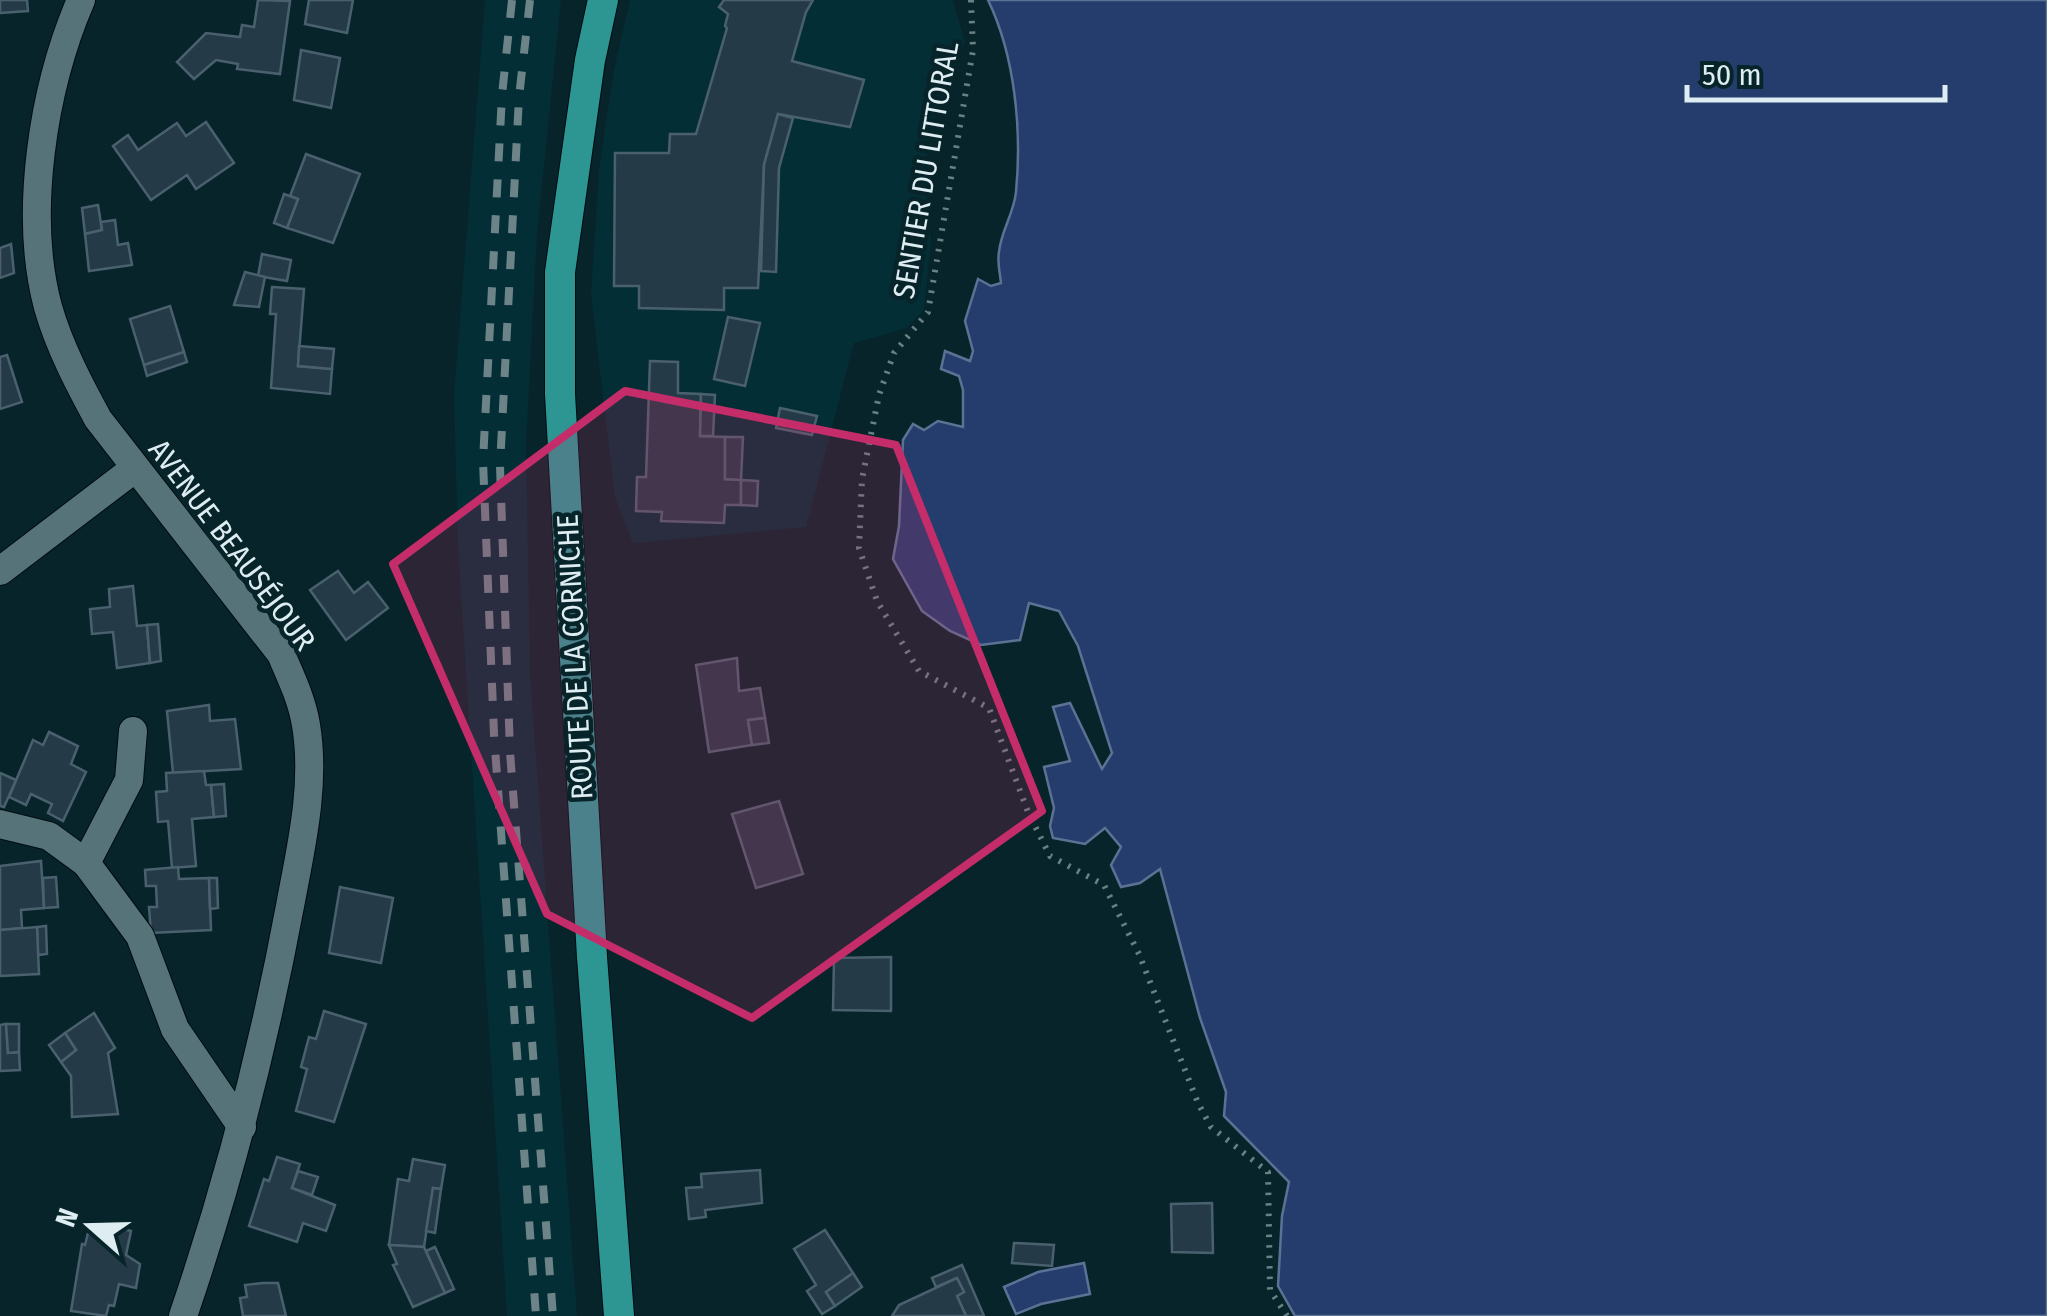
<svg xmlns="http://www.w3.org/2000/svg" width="2047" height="1316" font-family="'Fira Sans Condensed',sans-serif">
	<rect width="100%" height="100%" fill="#07242a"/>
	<g fill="#042e36">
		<path d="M485,0H561L537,234L526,444L530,677L577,1316H507L458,545L454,395Z"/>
		<path d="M630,0H953L965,43L928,134L926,191L931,241L924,310L907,328L854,343L806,527L633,543L615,497L591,295L599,169L614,69Z"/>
	</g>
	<g fill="#253d6c" stroke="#5c7294" stroke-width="2.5">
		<path d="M988,0H2047V1316H1295L1278,1286L1282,1216L1289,1182L1224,1116L1226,1092L1200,1018L1160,869L1140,883L1121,887L1111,865L1121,847L1105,828L1085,844L1053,838L1050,826L1054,808L1044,767L1070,761L1053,707L1070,703L1102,769L1112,753L1078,646L1059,611L1029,603L1020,640L981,645L950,631L922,611L893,559L899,526L903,440L913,424L924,430L938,421L963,427V390L959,376L941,369L945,351L970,361L973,351L965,321L978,279L991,286L1001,283C1000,273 997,261 999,252C1001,231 1014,213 1016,192C1022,130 1015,56 988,0Z"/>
		<path d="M1084,1263L1090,1294L1041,1304L1016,1314L1004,1287L1038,1272Z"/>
	</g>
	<g fill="#253a47" stroke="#4a606e" stroke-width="2.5">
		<path d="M0,0H27L28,11L0,13Z"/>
		<path d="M258,0L290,1L280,74L237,69L238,64L216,60L194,79L177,62L206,33L240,37L242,25L254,27Z"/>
		<path d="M309,0H353L347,33L305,24Z"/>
		<path d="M724,0H813L806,12L792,61L864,80L850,127L778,114L764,165L758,288H724V310L639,308V286H614L615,153H669L670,134H696L727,28L725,26L728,14L719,7Z"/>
		<path d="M301,50L340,58L331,108L294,100Z"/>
		<path d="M778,114L793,118L779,168L776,272L761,271L764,165Z"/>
		<path d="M206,122L234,163L196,189L187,175L151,200L113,146L128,135L138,150L177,123L186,136Z"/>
		<path d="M306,154L360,174L333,243L287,228L298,199L290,196Z"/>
		<path d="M284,194L298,199L287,228L274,223Z"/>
		<path d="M98,205L102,230L85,234L82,208Z"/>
		<path d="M115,220L118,245L128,243L132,265L89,271L85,234L102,230L101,222Z"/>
		<path d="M11,244L14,273L0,278V248Z"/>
		<path d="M262,254L291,260L287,281L258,276Z"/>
		<path d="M245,272L265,277L259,307L234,305Z"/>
		<path d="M272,287L304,289L298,366L332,369L330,394L271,388L276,314H270Z"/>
		<path d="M170,306L184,352L144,365L130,319Z"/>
		<path d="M728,317L760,323L745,386L714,379Z"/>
		<path d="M299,346L334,349L332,369L298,366Z"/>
		<path d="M184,352L187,362L147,376L144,365Z"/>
		<path d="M7,355L22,402L0,409V357Z"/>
		<path d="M650,361L678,362V393L701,394L700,436L725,437V479L741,480V505H725L724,523L661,521L662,512L636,511L637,477H646Z"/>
		<path d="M701,394L715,395L713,436H700Z"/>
		<path d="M780,408L817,416L812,435L776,428Z"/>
		<path d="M725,437H743L741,480L725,479Z"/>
		<path d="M741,480L758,481L757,506L741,505Z"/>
		<path d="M338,571L354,593L368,582L388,608L346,640L310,590Z"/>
		<path d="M133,586L137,626L147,625L150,663L117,668L113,632L92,634L90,609L110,607L109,589Z"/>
		<path d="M158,624L161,661L150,663L147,625Z"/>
		<path d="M737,658L739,691L760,688L765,718L748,720L752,745L709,752L696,665Z"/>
		<path d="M209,705L210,721L235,719L241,769L173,773L167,711Z"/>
		<path d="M765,718L769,743L752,745L748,720Z"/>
		<path d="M49,732L78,746L71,764L86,772L63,821L48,813L52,804L31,794L26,805L9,797L33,740L43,745Z"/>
		<path d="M204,771L206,785H211L214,817L192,819L196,866L172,868L168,821L158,822L156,792L167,791L166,773Z"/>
		<path d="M0,773L16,780L4,807L0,806Z"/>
		<path d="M224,784L226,816L214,817L211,785Z"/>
		<path d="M779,801L803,874L756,888L732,814Z"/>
		<path d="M41,861L44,908L21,910L22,928L0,930V866Z"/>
		<path d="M178,867L179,879L209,878L211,930L151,933L149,907H157L156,886H146L145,870Z"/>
		<path d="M56,877L58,907L44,908L43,878Z"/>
		<path d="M209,878H217L218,908L210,909Z"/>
		<path d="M340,887L393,898L381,963L329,953Z"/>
		<path d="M46,926L47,954L38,955L37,927Z"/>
		<path d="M37,927L39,974L0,976V930Z"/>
		<path d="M891,957V1011L833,1010L834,958Z"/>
		<path d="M324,1011L366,1024L334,1122L296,1111L307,1069L301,1067L309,1037L316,1039Z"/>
		<path d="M94,1013L115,1048L108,1053L118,1114L72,1117L71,1076L61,1062L76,1050L65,1033Z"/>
		<path d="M6,1024L8,1053L19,1052L20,1070L0,1071V1025Z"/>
		<path d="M6,1024H19V1052L8,1053Z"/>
		<path d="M65,1033L76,1050L61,1062L49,1045Z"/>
		<path d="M277,1157L300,1164L292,1188L335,1205L326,1231L303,1223L297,1242L249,1226L264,1179L269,1181Z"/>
		<path d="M413,1159L445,1165L441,1189L433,1188L424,1247L389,1245L398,1179L409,1181Z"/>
		<path d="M760,1170L762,1203L705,1210L706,1217L689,1219L686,1188L702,1187L701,1174Z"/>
		<path d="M298,1171L318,1177L312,1195L292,1188Z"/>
		<path d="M433,1188L441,1189L435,1233L426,1231Z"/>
		<path d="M1212,1203L1213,1253L1172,1252L1171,1204Z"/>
		<path d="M91,1221L131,1231L126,1255L140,1264L136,1288L119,1284L114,1306L109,1305L106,1316L71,1311L82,1244L85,1245Z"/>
		<path d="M825,1230L853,1273L826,1292L835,1306L822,1314L807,1291L816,1285L794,1249Z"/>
		<path d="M1014,1243L1054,1245L1052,1266L1012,1263Z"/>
		<path d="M389,1245L424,1247L445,1293L413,1307L393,1265L397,1264Z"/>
		<path d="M435,1247L454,1289L445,1293L426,1251Z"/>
		<path d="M962,1265L966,1274L984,1316H966L957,1296L964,1292L957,1278L936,1287L932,1278Z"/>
		<path d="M853,1273L862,1287L835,1306L826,1292Z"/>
		<path d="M957,1278L964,1292L957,1296L966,1316H892L899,1305Z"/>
		<path d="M263,1283H278L286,1316H243L240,1298L247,1297L245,1285Z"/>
	</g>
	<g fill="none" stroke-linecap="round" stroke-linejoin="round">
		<defs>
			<g id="minor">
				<path d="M81,0C43,88 23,214 48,307C59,346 79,384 98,419L281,654C291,677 302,700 306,725C316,785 301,847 290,906C264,1045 229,1182 183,1316"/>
				<path d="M0,571L134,469"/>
				<path d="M0,824L49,836L86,863L140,936L175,1029L242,1127"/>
				<path d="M86,863L129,780L133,731"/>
			</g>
			<path id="primary" d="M603,0L590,60L560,272V394L592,957L619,1316"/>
		</defs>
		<use href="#minor" stroke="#000c10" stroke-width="30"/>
		<use href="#primary" stroke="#000c10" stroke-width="32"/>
		<path stroke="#698085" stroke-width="6" stroke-dasharray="2.5 8" stroke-linecap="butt" d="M971,0L973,50L928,312L894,353L879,395L862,479L859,548L877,601L919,671L989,708L1028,812L1050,856L1104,885L1139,954L1198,1103L1211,1127L1268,1172L1270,1290L1287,1316"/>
		<use href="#minor" stroke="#557379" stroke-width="28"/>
		<use href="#primary" stroke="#2d9693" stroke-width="30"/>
		<g stroke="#6c8388" stroke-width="8" stroke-dasharray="18 18" stroke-linecap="butt">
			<path d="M512,0L502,95L483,461L494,734L536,1316"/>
			<path d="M530,0L519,97L500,466L510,752L553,1316"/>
		</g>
	</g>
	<path fill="#c52d6a" fill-opacity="0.2" stroke="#c52d6a" stroke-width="8" stroke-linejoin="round" d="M625,391L896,445L1042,811L752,1018L547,914L393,564Z"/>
	<g text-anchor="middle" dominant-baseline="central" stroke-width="9" stroke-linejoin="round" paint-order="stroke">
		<g font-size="30" fill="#ddedf1" stroke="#07242a">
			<text transform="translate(926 170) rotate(-80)">SENTIER DU LITTORAL</text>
			<text transform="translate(232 545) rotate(53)">AVENUE BEAUSÉJOUR</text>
			<text transform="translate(575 657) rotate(-93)">ROUTE DE LA CORNICHE</text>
		</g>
	</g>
	<g transform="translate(90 1226) rotate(290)" stroke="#07242a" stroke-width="8" paint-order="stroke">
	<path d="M0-8L18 38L0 25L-18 38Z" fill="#ddedf1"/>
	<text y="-15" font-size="28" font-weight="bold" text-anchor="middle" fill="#ddedf1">N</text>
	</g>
	<path d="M1687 85v15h258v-15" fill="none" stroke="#ddedf1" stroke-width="5"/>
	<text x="1702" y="85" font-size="30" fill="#ddedf1" stroke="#07242a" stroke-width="8" paint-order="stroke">50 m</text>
</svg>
